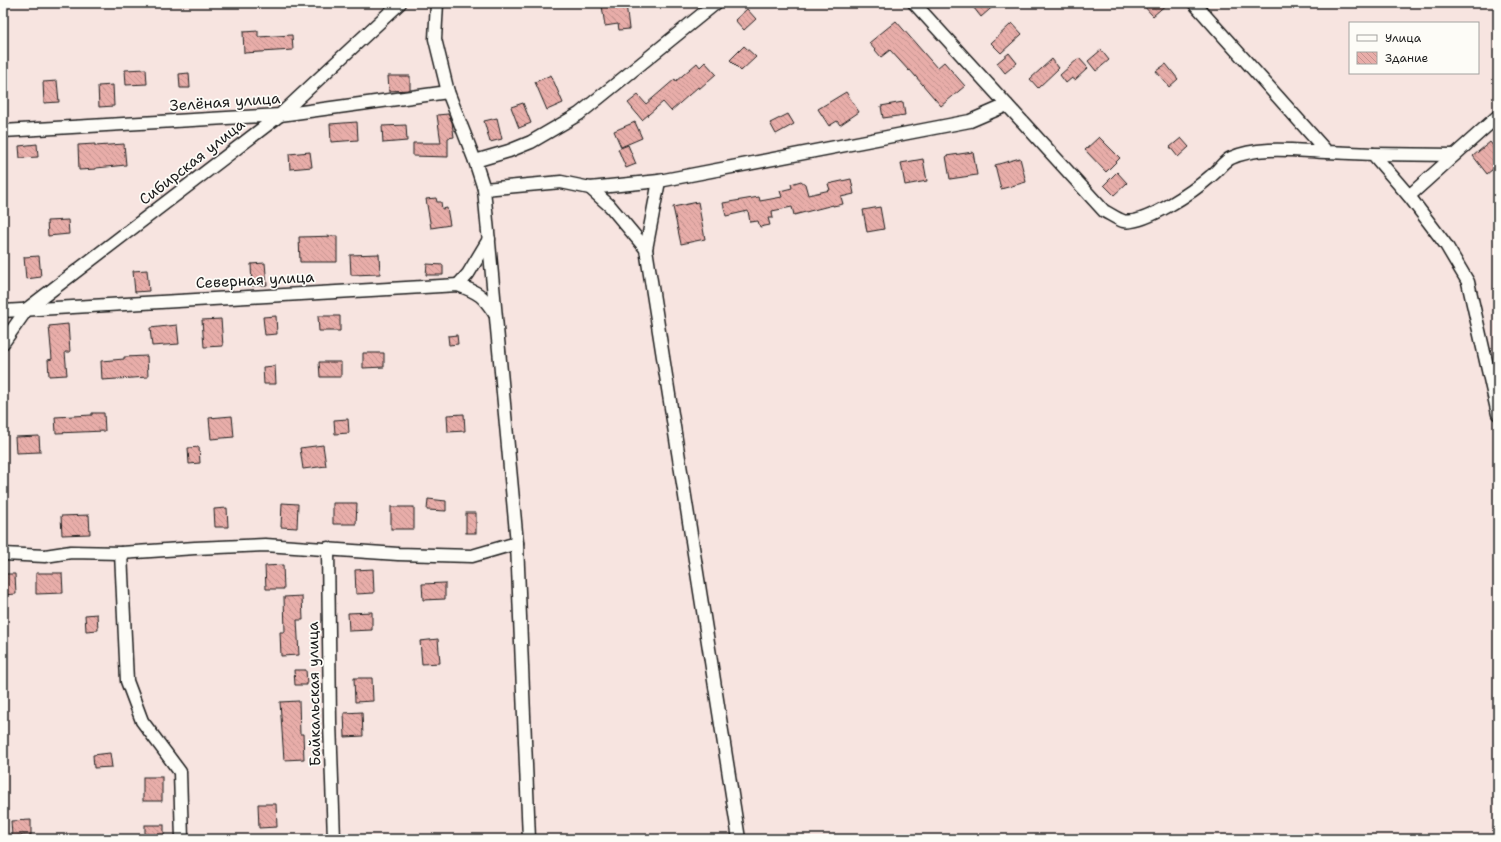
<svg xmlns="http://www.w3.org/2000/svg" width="1501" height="842" font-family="'Shantell Sans',sans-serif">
	<defs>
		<pattern id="building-back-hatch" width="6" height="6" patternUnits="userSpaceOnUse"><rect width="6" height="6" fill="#e8ada9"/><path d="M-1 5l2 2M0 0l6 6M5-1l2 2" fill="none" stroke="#c69491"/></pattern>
	</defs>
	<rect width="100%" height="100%" fill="#f7e4e0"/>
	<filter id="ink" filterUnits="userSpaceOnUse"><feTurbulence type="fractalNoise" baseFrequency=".025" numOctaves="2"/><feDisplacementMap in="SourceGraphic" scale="8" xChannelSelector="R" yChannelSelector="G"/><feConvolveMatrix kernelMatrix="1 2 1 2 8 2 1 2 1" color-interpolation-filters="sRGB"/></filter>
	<g filter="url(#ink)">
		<g fill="url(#building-back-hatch)" stroke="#1c1c1c">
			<path d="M626,3L629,29L619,30L618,24L605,26L602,6Z"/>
			<path d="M970,3H997L981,17Z"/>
			<path d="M1141,3H1168L1153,16Z"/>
			<path d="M747,9L756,19L744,30L735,20Z"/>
			<path d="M896,21L937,68L944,62L965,86L941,106L910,70L909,71L890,50L881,57L869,43Z"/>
			<path d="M1012,23L1022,34L1001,53L991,43Z"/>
			<path d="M258,31V37L292,35L293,50L244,53L243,32Z"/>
			<path d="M744,46L756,57L741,71L730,60Z"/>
			<path d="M1101,50L1109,60L1096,71L1088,61Z"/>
			<path d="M1009,53L1017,63L1005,73L997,63Z"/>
			<path d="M1079,58L1088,68L1075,80L1072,78L1066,83L1060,75Z"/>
			<path d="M1052,59L1059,68L1038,88L1030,79Z"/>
			<path d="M705,62L716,74L699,89L698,87L671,111L663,102L642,120L628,103L638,95L646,104L675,79L676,81L697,63L700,67Z"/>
			<path d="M1166,64L1178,79L1169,87L1156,71Z"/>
			<path d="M146,69L147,84L126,85L125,70Z"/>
			<path d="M189,73L190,88H180L179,74Z"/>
			<path d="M551,75L563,103L547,110L535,82Z"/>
			<path d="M388,76H410V90L389,91Z"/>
			<path d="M57,81L59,102L44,103L43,82Z"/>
			<path d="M113,85L114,106L99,107L98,86Z"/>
			<path d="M846,92L859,112L840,125L837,121L829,126L818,109Z"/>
			<path d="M903,102L905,115L883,118L881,106Z"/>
			<path d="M523,103L531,123L519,128L511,107Z"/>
			<path d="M448,114L452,122L454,137L448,138V157L413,156V143H441L437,115Z"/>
			<path d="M788,114L794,124L776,134L770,123Z"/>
			<path d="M497,118L502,139L490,142L484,121Z"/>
			<path d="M357,122L358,140L331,142L330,124Z"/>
			<path d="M635,122L642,138L621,147L614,131Z"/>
			<path d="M406,125L407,141L383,143L382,126Z"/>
			<path d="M1099,137L1120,158L1106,172L1085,150Z"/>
			<path d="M1181,138L1189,147L1178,157L1170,147Z"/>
			<path d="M1490,142L1498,152V165L1487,174L1473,156Z"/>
			<path d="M37,144L38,157L20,158L19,146Z"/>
			<path d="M95,144V146L124,144L126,165L96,168V169L79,170L78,145Z"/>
			<path d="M628,145L636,164L626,168L618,149Z"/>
			<path d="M310,152L312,167L290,169L289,154Z"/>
			<path d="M973,152L977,175L950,179L946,156Z"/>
			<path d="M1020,158L1026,182L1001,189L995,165Z"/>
			<path d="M923,159L927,181L905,185L901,163Z"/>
			<path d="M1117,172L1127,183L1114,195L1104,185Z"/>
			<path d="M851,179L854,194L841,197L843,204L833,206V205L794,215L792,207L772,211L773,218H768L770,225L760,227L758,221L750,222L748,211L726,216L723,203L759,197L760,201L782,197L780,191L792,188L791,184L801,181L805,184L808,195L830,190L828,184Z"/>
			<path d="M436,198L437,202H441L442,209L447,208L450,225L431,228L426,199Z"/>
			<path d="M698,202L705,239L681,244L673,207Z"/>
			<path d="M880,207L884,229L867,232L863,210Z"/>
			<path d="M68,220L69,234L48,236L47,221Z"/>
			<path d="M337,236V262H300L299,237Z"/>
			<path d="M379,254L380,274L351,275L350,255Z"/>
			<path d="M39,256L41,277L26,279L24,257Z"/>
			<path d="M265,263L267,285L252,286L251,264Z"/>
			<path d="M427,264L443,265V275H426Z"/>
			<path d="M147,270L149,291L135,292L133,271Z"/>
			<path d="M276,316L277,334L265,335L263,317Z"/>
			<path d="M318,316H340V331H319Z"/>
			<path d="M221,319L223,346L204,347L202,320Z"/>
			<path d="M68,324L70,352H65L67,375L49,376L48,360L52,359L49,326Z"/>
			<path d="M177,325L179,344L152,346L150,328Z"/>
			<path d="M457,335L458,344L449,345L448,336Z"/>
			<path d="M363,353H384V367L363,368Z"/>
			<path d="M147,356L148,377L102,380L101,361L124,359V357Z"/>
			<path d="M319,362H341V377H320Z"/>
			<path d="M275,366L276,384H264L263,367Z"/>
			<path d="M92,413H104L105,431L56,433L55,417L92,415Z"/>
			<path d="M464,414L465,431L448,432L447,415Z"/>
			<path d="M232,416L234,437L211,439L209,418Z"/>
			<path d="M348,419L349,433L335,434L334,420Z"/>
			<path d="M39,436L40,452L16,453L15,437Z"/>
			<path d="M323,445L326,466L303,469L300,448Z"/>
			<path d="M199,447L200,463L189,464L188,448Z"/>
			<path d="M428,499L446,501V511L427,510Z"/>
			<path d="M282,503L298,504L297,528L281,527Z"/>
			<path d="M333,503H357L356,524H333Z"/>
			<rect x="391" y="507" width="23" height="22"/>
			<path d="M227,508L228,527H215L214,509Z"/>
			<rect x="466" y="513" width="10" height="20"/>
			<path d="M89,515L90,534L62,535L61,516Z"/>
			<path d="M283,565L284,589H266L265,566Z"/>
			<path d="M373,569L374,593L356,594L355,570Z"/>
			<path d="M36,573H62L63,593L36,594Z"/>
			<path d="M3,574H15L16,594L3,595Z"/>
			<path d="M445,583V599L423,600L422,584Z"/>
			<path d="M302,596L303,620H297L299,655L281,656L280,632H285L284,597Z"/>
			<path d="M372,612V630L349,631L348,613Z"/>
			<path d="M97,614L98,630L86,631L85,615Z"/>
			<path d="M438,639L440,663L422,664L420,641Z"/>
			<path d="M294,670H306L307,685H295Z"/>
			<path d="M354,678H372L373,701L355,702Z"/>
			<path d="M299,701L300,734H303L304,759L284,760L280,702Z"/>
			<path d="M362,712L363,736L345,737L344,713Z"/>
			<path d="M110,753L112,767L94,768L93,755Z"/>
			<rect x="143" y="777" width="19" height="24"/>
			<path d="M258,804H276L277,827L259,828Z"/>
			<path d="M31,820V835L12,836L11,821Z"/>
			<rect x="145" y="825" width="19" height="14"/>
		</g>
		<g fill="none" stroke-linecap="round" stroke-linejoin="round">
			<defs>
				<g id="minor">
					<path d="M437,3L435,39L448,92L475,161L484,189L517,543L529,839"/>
					<path d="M914,3L1104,211C1110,214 1117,219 1123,221C1144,226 1195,190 1211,176C1218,171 1224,161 1231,158C1259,145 1298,151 1327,152"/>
					<path d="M1194,3L1327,152L1373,154L1409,196L1498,116"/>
					<path d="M3,131L280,115L448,92"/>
					<path d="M1373,154L1454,155"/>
					<path d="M475,161L509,151L531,142L579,114L716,3"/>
					<path d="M659,181L646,249L739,839"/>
					<path d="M590,188L610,206L646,249"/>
					<path d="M484,189L561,182L590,188L659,181L970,121L1007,105"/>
					<path d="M1409,196L1446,245L1468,282L1498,414"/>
					<path d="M458,285L468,274L489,239"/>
					<path d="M3,311L458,285C480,293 483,296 495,314"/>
					<path d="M3,343L27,309L280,115L400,3"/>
					<path d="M328,548L330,722L334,839"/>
					<path d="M121,553L127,681L142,721L180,772L182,839"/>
					<path d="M3,554L45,556L71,552L121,553L195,548L265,545L398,554L472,556L517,543"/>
				</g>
			</defs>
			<use href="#minor" stroke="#1c1c1c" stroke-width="15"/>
			<use href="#minor" stroke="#fdfcf7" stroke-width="12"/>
		</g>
	</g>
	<g text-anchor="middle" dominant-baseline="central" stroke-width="3.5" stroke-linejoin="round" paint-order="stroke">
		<g font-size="15" fill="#1c1c1c" stroke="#fdfcf7">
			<text transform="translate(225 102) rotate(-4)">Зелёная улица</text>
			<text transform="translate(192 162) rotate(-38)">Сибирская улица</text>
			<text transform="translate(255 280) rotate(-3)">Северная улица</text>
			<text transform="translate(314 694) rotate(-91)">Байкальская улица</text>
		</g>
	</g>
	<rect width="1501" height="842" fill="none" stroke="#fdfcf7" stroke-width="16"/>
	<rect x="8" y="8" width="1485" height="826" fill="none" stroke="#1c1c1c" stroke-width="1.5" filter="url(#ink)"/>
	<rect x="1349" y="22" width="130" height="52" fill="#fdfcf7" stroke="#a3a29f"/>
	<rect x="1357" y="35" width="20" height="6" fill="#fdfcf7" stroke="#a3a29f"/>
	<text x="1385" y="42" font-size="12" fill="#1c1c1c">Улица</text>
	<rect x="1357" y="52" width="20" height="12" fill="url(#building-back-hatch)" stroke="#a3a29f"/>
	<text x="1385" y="62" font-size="12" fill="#1c1c1c">Здание</text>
</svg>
